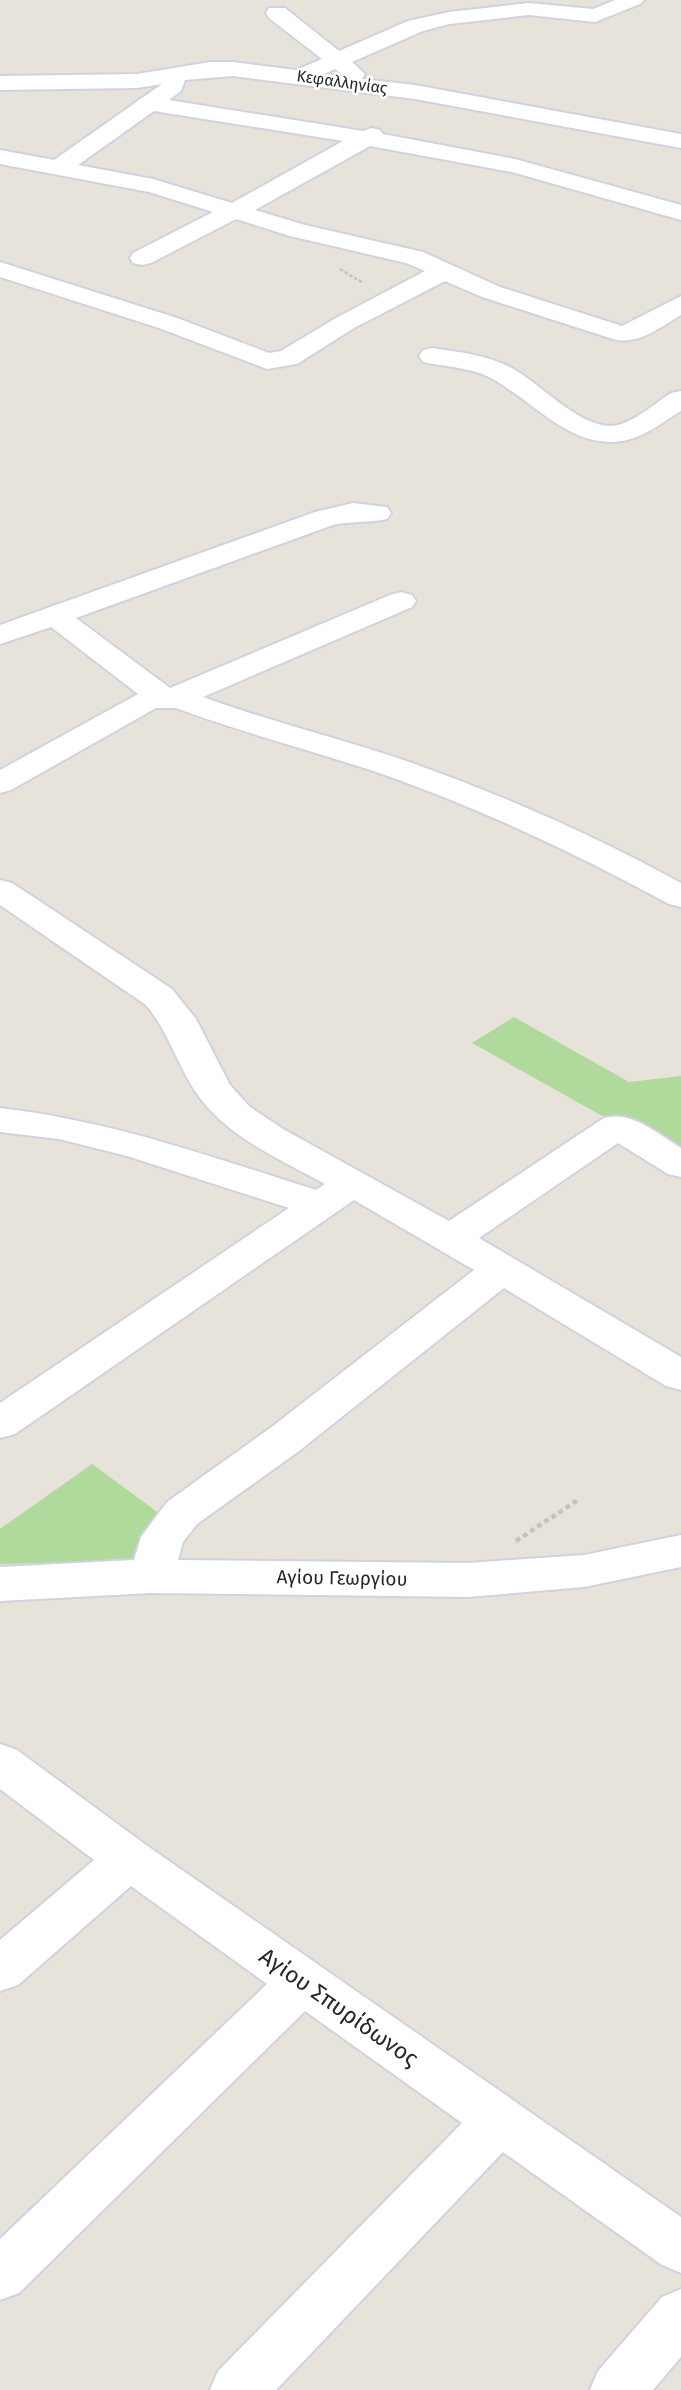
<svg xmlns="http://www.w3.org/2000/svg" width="681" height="2390" font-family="'Fira Sans',sans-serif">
	<rect width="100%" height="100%" fill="#e8e3da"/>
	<g fill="#b0d99c">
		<path d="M514,1017L629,1082L681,1076V1160L472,1043Z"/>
		<path d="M92,1464L160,1514L134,1561L0,1564V1529Z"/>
	</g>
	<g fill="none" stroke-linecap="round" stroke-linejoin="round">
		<defs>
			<g id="minor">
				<path d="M615,0H644L640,4L595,22L529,15L449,24L423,31L352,62L365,74L362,79L415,85L681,134V148L415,99L233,76L185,80L181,91L169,100L363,131L372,128L380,130L383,134L515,159L681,205V220L512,172L370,146L255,210L305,225L423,252L500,287L622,326L681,296V315C661,327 637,346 613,339L482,297L445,281L354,328L297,364L267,369L159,328L0,277V262L177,318L269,353L281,351L336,318L425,271L406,263L290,236L236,219L151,263L142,265L133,263L130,258L133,253L213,212L149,192L0,164V150L54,160L162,84L137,88L0,90V76L137,74L210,62H233L296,70L322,59L269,18L266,13L269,8H285L339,51L408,21L449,12L529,3L593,9ZM335,69L343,76L324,74ZM154,111L343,141L232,203L153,179L78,165Z"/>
				<path d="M432,348C458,352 487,355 510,367C539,382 577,426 611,426C631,425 654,404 671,393L681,391V411C666,420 651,432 634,438C576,457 536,402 491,378C470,367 445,367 423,362L419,356L423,350Z"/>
				<path d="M353,503L387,507L391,513L387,519C369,523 351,521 333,525L76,618L170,688L390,595L401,592L412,595L416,601L412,607L203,697C271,722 343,739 412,763C505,796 595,836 681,883V907L669,904C579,855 486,811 388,776C318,752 246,734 176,708H156L11,790L0,793V770L138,694L51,627L0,644V625L315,512Z"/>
				<path d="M0,880L12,883L172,989L196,1019L230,1085L250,1107L283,1129L449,1221L604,1118C632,1110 658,1134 681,1148V1177L668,1174L618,1143L479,1238L681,1357V1390L666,1386L504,1288L299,1451L197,1524L183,1542L178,1560L468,1563L584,1555L681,1535V1567L584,1587L468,1597L152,1593L0,1601V1567L134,1560L141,1537L167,1502L269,1429L474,1270L354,1200L15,1434L0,1438V1403L289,1208L127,1156L59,1139L0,1132V1108C111,1121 209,1156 316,1190L325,1184C282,1160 231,1139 200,1098C178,1069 170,1033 146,1005L0,905Z"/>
				<path d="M0,1744L17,1750L146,1845L681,2217V2273L662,2265L503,2152L276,2390H210L218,2371L462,2123L305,2011L19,2293L0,2300V2239L267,1984L131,1886L18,1985L0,1991V1940L94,1860L0,1789Z"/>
				<path d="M681,2289V2357L653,2390H590L598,2371L662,2297Z"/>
			</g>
		</defs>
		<use href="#minor" stroke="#d0d2df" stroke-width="4"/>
		<path stroke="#c3c3c3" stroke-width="2.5" stroke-dasharray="3.5 2" stroke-linecap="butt" d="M340,269L363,283"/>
		<path stroke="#c3c3c3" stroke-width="4.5" stroke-dasharray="5 3.5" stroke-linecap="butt" d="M516,1541L578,1500"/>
		<use href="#minor" fill="#fff" fill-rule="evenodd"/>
	</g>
	<g text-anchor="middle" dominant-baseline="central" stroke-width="5" stroke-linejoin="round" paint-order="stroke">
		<g font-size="16" fill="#272727" stroke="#fff">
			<text transform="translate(342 82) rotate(8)">Κεφαλληνίας</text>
		</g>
		<g font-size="19" fill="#272727" stroke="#fff">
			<text transform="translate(342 1578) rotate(1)">Αγίου Γεωργίου</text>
		</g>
		<g font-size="23" fill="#272727" stroke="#fff">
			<text transform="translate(339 2007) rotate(35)">Αγίου Σπυρίδωνος</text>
		</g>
	</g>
</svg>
